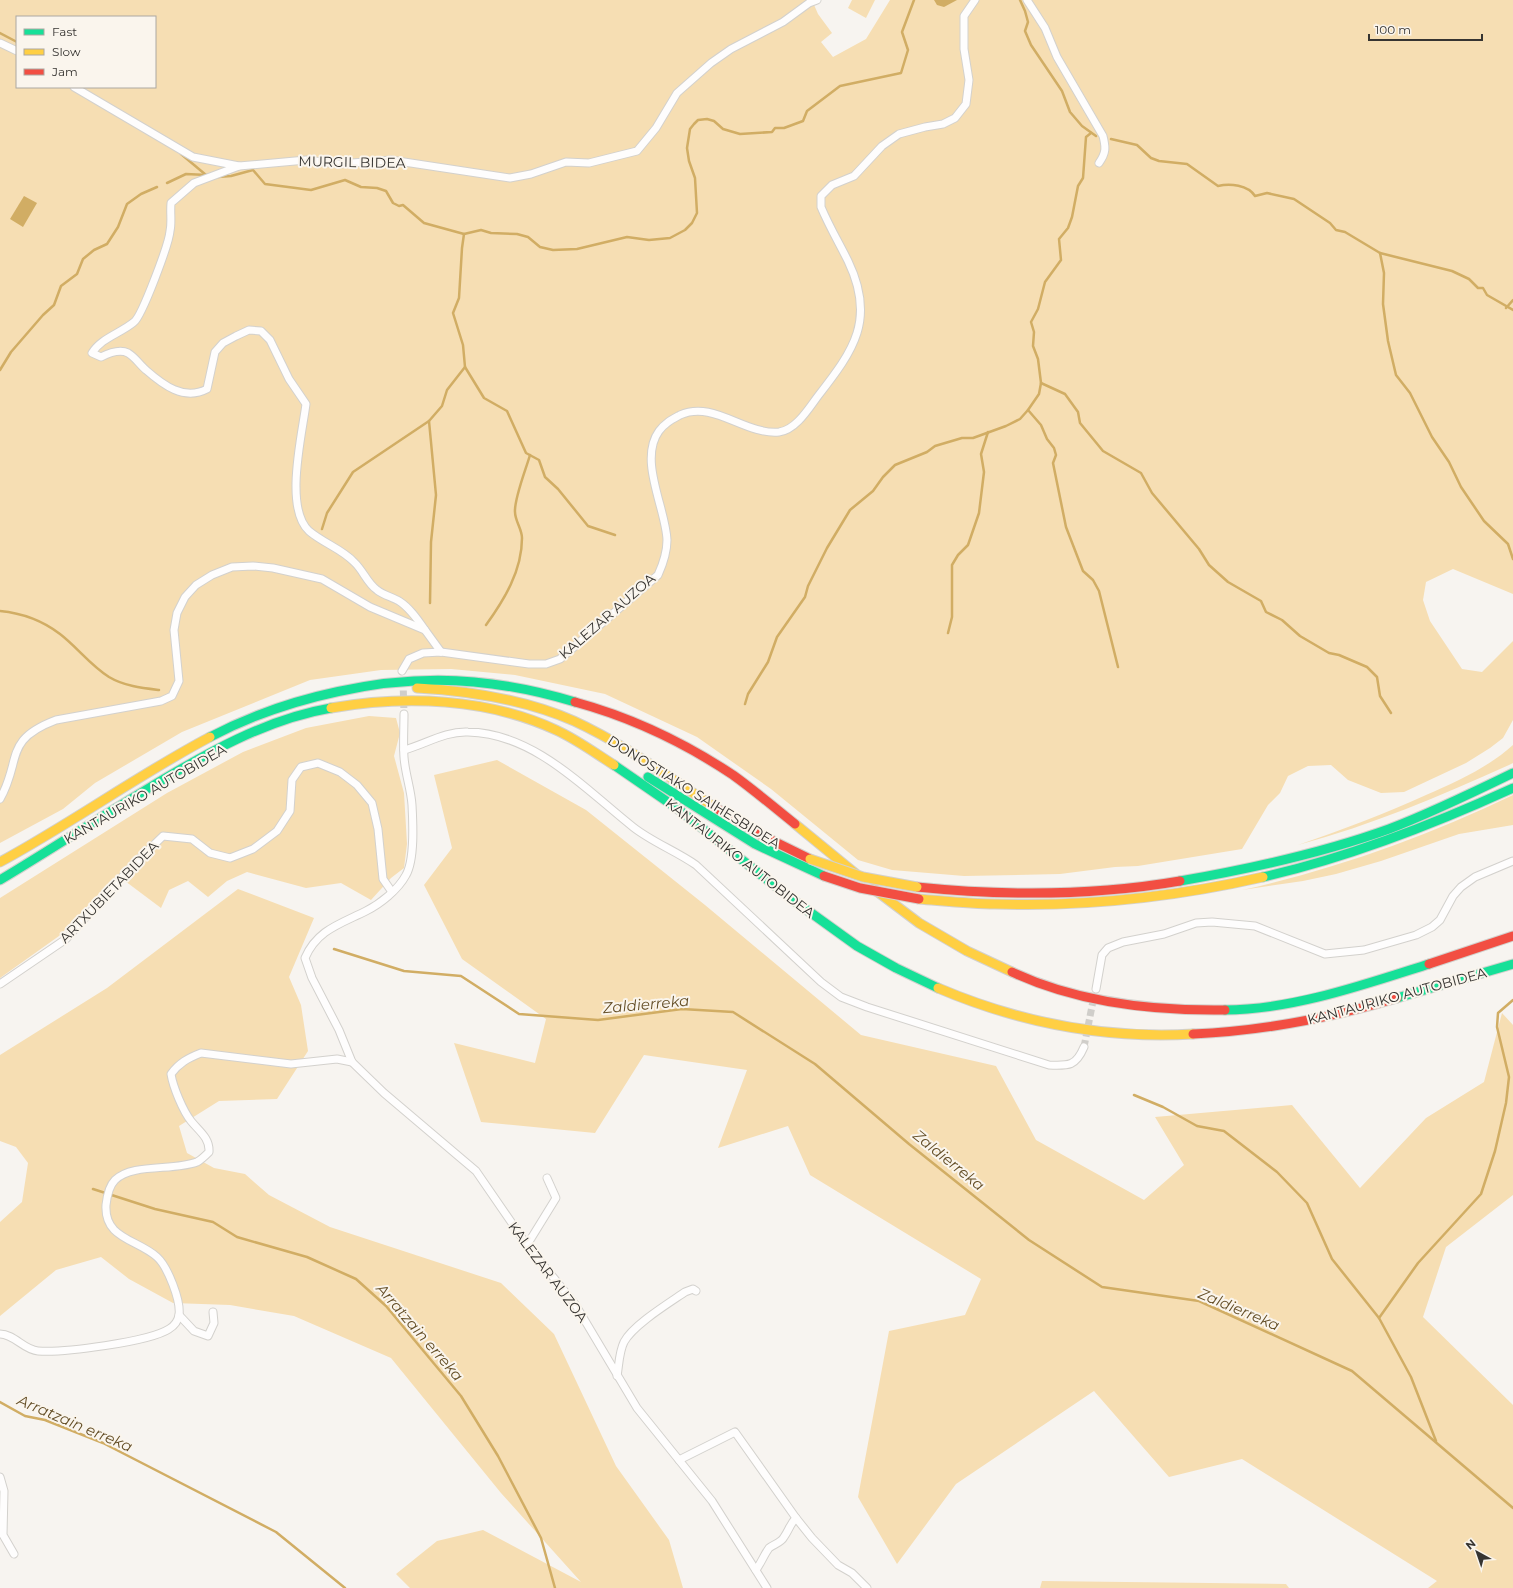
<svg xmlns="http://www.w3.org/2000/svg" width="1513" height="1588" font-family="Montserrat,sans-serif">
	<rect width="100%" height="100%" fill="#f7f4f0"/>
	<g fill="#f6deb3" fill-rule="evenodd">
		<path d="M0,0H812L818,14L832,33L821,42L833,57L866,39L890,0H1513V594L1453,569L1426,582L1423,600L1430,621L1462,669L1482,672L1513,641V720L1503,738L1490,748L1466,763L1404,792L1381,793L1348,780L1331,765L1308,766L1288,776L1280,793L1268,805L1242,849L1138,866L1115,867L1060,874L964,876L892,870L858,860L771,789L697,737L605,694L515,675L451,669L381,670L310,680L182,732L95,783L63,809L0,843ZM17,17H155V87H17Z"/>
		<path d="M852,0H875L866,18L848,8Z"/>
		<path d="M369,716L396,718L400,733L394,756L404,793L407,844L404,868L391,878L371,900L341,883L306,888L247,872L227,881L208,897L188,881L169,890L161,908L117,875L59,936L0,978V898L167,793L243,752L306,728Z"/>
		<path d="M1513,745V763L1509,765C1440,796 1372,825 1298,845C1342,830 1384,814 1426,795C1456,782 1489,767 1513,745Z"/>
		<path d="M497,760L586,810L705,905L861,1035L996,1066L1036,1140L1144,1200L1184,1165L1155,1117L1292,1105L1360,1188L1426,1118L1484,1082L1502,1013L1513,1025V1195L1446,1247L1423,1317L1513,1405V1588H1428L1437,1581L1242,1459L1169,1477L1094,1391L956,1484L897,1564L858,1497L889,1331L965,1315L981,1279L810,1175L788,1126L718,1148L747,1070L644,1055L595,1133L481,1122L454,1043L535,1063L546,1019L462,959L424,885L452,848L434,775Z"/>
		<path d="M1513,795V825L1459,834L1381,861L1336,874L1303,881L1242,890C1336,869 1426,837 1513,795Z"/>
		<path d="M238,889L314,918L289,977L301,1005L308,1051L277,1099L219,1101L179,1126L187,1153L214,1168L245,1174L269,1195L330,1227L501,1283L554,1334L616,1466L669,1540L683,1588H410L396,1574L437,1541L483,1530L581,1582L501,1493L391,1358L294,1316L230,1305L173,1303L129,1279L101,1257L56,1270L0,1316V1222L22,1202L28,1163L16,1147L0,1141V1055L107,988Z"/>
		<path d="M1042,1581L1286,1584L1289,1588H1040Z"/>
	</g>
	<g fill="#d1ad64">
		<path d="M934,0H957L944,7L937,5Z"/>
		<path d="M24,196L37,203L23,227L10,219Z"/>
	</g>
	<g fill="none" stroke-linecap="round" stroke-linejoin="round">
		<g stroke="#d1ad64" stroke-width="2.5">
			<path d="M1020,0L1025,11L1028,22L1025,31L1031,45L1062,91L1070,112L1082,126L1096,136"/>
			<path d="M0,33L17,42"/>
			<path d="M1111,139L1137,145L1151,158L1159,161L1187,164L1218,186C1230,183 1248,185 1255,196L1267,193L1294,199L1330,223L1336,230L1345,232L1380,253L1452,271L1469,279L1478,288H1483L1487,295L1513,310"/>
			<path d="M181,154L206,175"/>
			<path d="M218,177L231,176L253,170L265,184L311,190L345,180L361,187L377,188L386,191L393,203L399,206L403,205L424,223L464,234L481,230L491,233L517,234L528,237L540,247L553,250L577,249L627,237L649,240L670,238L685,230L692,223L697,213L695,178L689,161L687,148L690,129L694,124L698,120L707,119L714,121L723,129L740,134L772,132L775,128H784L803,121L807,111L840,86L901,73L908,50L902,32L914,0"/>
			<path d="M167,183L186,174L207,175"/>
			<path d="M464,234L462,248L459,298L453,313L463,345L465,367L484,398L507,411L526,453L539,460L545,477L558,489L588,526L615,535"/>
			<path d="M1380,253L1384,273L1383,304L1388,341L1396,375L1410,393L1432,437L1449,462L1461,487L1484,521L1508,544L1513,559"/>
			<path d="M1506,308L1513,300"/>
			<path d="M0,370L11,352L43,315L54,305L61,286L77,274L83,259L94,250L107,244L118,227L127,204L141,194L157,187"/>
			<path d="M1041,383L1065,394L1078,412L1080,423L1103,451L1141,473L1152,493L1199,549L1209,565L1228,582L1261,601L1266,612L1282,620L1300,636L1329,653L1339,655L1367,667L1377,677L1380,696L1391,713"/>
			<path d="M1028,410L1041,425L1047,439L1054,448L1056,455L1053,463L1066,527L1083,571L1093,580L1099,591L1118,667"/>
			<path d="M429,421L436,495L431,542L430,603"/>
			<path d="M322,529L327,513L353,472L429,421L442,406L447,390L465,367"/>
			<path d="M0,611C21,613 43,621 60,634C77,647 90,665 109,677C124,686 142,688 159,690"/>
			<path d="M486,625C504,600 522,571 522,538C522,529 515,521 515,512C514,499 526,469 530,455"/>
			<path d="M948,633L952,617V565L958,555L968,545L979,513L984,472L981,454L988,432"/>
			<path d="M745,704L748,694L768,662L777,637L805,597L808,586L827,548L850,510L873,491L883,477L895,465L927,452L935,446L962,438H973L1006,426L1020,419L1028,410L1039,394L1041,383L1038,359L1033,346L1034,332L1031,322L1038,309L1045,282L1061,260L1059,239L1068,228L1072,217L1078,186L1083,178L1086,137L1091,133"/>
			<path d="M334,949L404,971L461,976L519,1014L598,1020L682,1009L733,1012L815,1064L909,1144L1029,1240L1102,1287L1199,1301L1352,1371L1513,1508"/>
			<path d="M1134,1095L1163,1107L1197,1126L1224,1131L1277,1172L1307,1203L1332,1259L1379,1318L1411,1377L1436,1441"/>
			<path d="M93,1189L155,1209L213,1222L237,1237L307,1257L356,1279L386,1306L461,1396L498,1456L541,1538L555,1588"/>
			<path d="M1379,1318L1418,1263L1481,1194L1495,1151L1506,1103L1509,1077L1497,1027L1498,1013L1513,1000"/>
			<path d="M0,1402L25,1416L45,1420L103,1443L276,1532L345,1588"/>
		</g>
		<g stroke="#d0ceca" stroke-width="7" stroke-dasharray="7 3.5" stroke-linecap="butt">
			<path d="M403,680L404,714"/>
			<path d="M1084,1047L1094,996"/>
		</g>
		<defs>
			<g id="street">
				<path d="M1027,0L1045,28L1057,57L1103,136C1106,148 1106,153 1099,163"/>
				<path d="M0,43L17,51"/>
				<path d="M74,87L193,157L239,166L306,160L339,164L391,160L510,178L531,174L566,162L589,163L637,151L656,128L677,93L711,63L731,49L783,22L809,3L817,0"/>
				<path d="M239,166L194,183L171,203C170,213 172,222 170,231C169,244 142,316 134,322C121,333 101,338 92,353L101,357C109,353 120,349 128,353C135,357 140,365 146,370C163,385 184,401 207,389L215,352L223,343L236,336L249,330L261,331L270,340L289,379L306,404C302,435 284,508 309,531C323,543 342,549 354,562C363,570 367,583 377,590C383,595 392,597 399,601C410,608 418,620 425,630"/>
				<path d="M402,671L409,659L423,653L441,652L529,664H546L560,659L658,575C663,564 667,553 667,540C666,509 638,460 659,431C665,423 671,420 680,415C714,400 744,435 779,432C796,430 809,408 818,396C854,350 876,319 848,261C839,243 829,226 821,207V196L832,185L854,176L882,146L899,134L925,127L943,124L955,118L966,104L969,80L964,49V16L975,0"/>
				<path d="M404,714C404,728 403,743 404,757C405,773 411,789 412,805C413,823 415,859 406,875C398,890 380,904 366,911C340,924 317,930 305,958L312,978L339,1030L352,1062L384,1093L476,1171L527,1245L575,1304L637,1408L712,1501L767,1588"/>
				<path d="M404,750C426,744 445,731 468,732C534,733 585,789 633,827C652,842 676,851 696,865L821,982L841,997L867,1007L1049,1065C1069,1066 1076,1066 1084,1047"/>
				<path d="M0,799C22,760 3,740 56,720L161,701L172,696L179,681L174,630L177,613L185,597L196,585L212,575L232,567L253,566L273,568L322,579L370,607L425,630L441,652"/>
				<path d="M0,984L66,939L134,864L163,836L192,839L210,853L230,858L253,849L277,831L290,811L292,780L301,767L318,763L340,772L357,785L372,803L378,829L383,879L392,892"/>
				<path d="M1096,989L1102,955L1108,948L1123,942L1164,934L1196,923L1212,922L1255,926L1325,954L1364,950L1416,935L1432,927L1440,920L1453,896L1461,887L1475,877L1513,861"/>
				<path d="M527,1245L556,1198L547,1178"/>
				<path d="M179,1315L194,1331L208,1336L214,1323L213,1312"/>
				<path d="M0,1334C14,1334 24,1350 38,1351C62,1353 149,1342 169,1329C174,1326 178,1321 179,1315C181,1301 168,1267 157,1257C137,1239 104,1239 106,1205C107,1196 109,1186 115,1180C132,1163 174,1171 197,1162C201,1160 205,1156 209,1152C210,1138 199,1131 191,1121C183,1111 173,1087 171,1074C179,1063 188,1058 201,1053L291,1064L337,1059L352,1062"/>
				<path d="M617,1376C619,1365 619,1352 624,1342C633,1325 669,1303 685,1292L693,1289L696,1291"/>
				<path d="M679,1460L735,1432L796,1518L812,1538L838,1565L852,1573L867,1588"/>
				<path d="M0,1477L4,1491L3,1535L14,1554"/>
				<path d="M756,1570C761,1563 764,1555 769,1548C774,1544 781,1543 784,1537C789,1530 790,1524 796,1518"/>
			</g>
			<g id="fast">
				<path d="M210,737C286,697 388,674 474,682C509,685 542,692 575,702"/>
				<path d="M614,765L678,809L789,897L857,946L896,968L938,988"/>
				<path d="M648,777L755,844L824,876"/>
				<path d="M1263,877C1350,857 1432,825 1513,788"/>
				<path d="M0,880C50,850 99,818 149,788C205,754 266,719 331,708"/>
				<path d="M1180,881C1249,869 1323,853 1389,829C1431,813 1472,793 1513,773"/>
				<path d="M1397,998L1513,964"/>
				<path d="M1225,1010C1292,1010 1366,984 1429,964"/>
			</g>
			<g id="slow">
				<path d="M417,688C471,691 524,699 574,721C624,744 670,778 716,808"/>
				<path d="M331,708C405,695 487,698 556,730C576,739 595,753 614,765"/>
				<path d="M795,824L856,874"/>
				<path d="M0,862C72,823 138,775 210,737"/>
				<path d="M874,889L919,923L967,951L1012,972"/>
				<path d="M919,899C944,901 969,904 995,904C1085,907 1175,897 1263,877"/>
				<path d="M938,988C1020,1023 1105,1039 1193,1034"/>
			</g>
			<g id="jam">
				<path d="M575,702C630,717 685,743 733,775C754,790 775,808 795,824"/>
				<path d="M716,808L759,834L810,859"/>
				<path d="M917,887C1005,896 1093,896 1180,881"/>
				<path d="M1429,964L1513,936"/>
				<path d="M1012,972C1078,1003 1153,1011 1225,1010"/>
				<path d="M1193,1034C1263,1031 1330,1018 1397,998"/>
			</g>
		</defs>
		<use href="#street" stroke="#d3d1cd" stroke-width="9"/>
		<use href="#fast" stroke="#d3d1cd" stroke-width="11"/>
		<use href="#slow" stroke="#d3d1cd" stroke-width="11"/>
		<use href="#jam" stroke="#d3d1cd" stroke-width="11"/>
		<use href="#street" stroke="#fefdfd" stroke-width="7"/>
		<use href="#fast" stroke="#16e098" stroke-width="9"/>
		<use href="#slow" stroke="#ffcf43" stroke-width="9"/>
		<use href="#jam" stroke="#f24e42" stroke-width="9"/>
		<defs>
			<path id="slow-bridge" d="M810,859L863,877L917,887"/>
			<path id="jam-bridge" d="M824,876L860,888L919,899"/>
		</defs>
		<use href="#slow-bridge" stroke="#d3d1cd" stroke-width="11" stroke-linecap="butt"/>
		<use href="#jam-bridge" stroke="#d3d1cd" stroke-width="11" stroke-linecap="butt"/>
		<use href="#slow-bridge" stroke="#ffcf43" stroke-width="9"/>
		<use href="#jam-bridge" stroke="#f24e42" stroke-width="9"/>
	</g>
	<g text-anchor="middle" dominant-baseline="central" stroke-width="4" stroke-linejoin="round" paint-order="stroke">
		<g font-size="14" fill="#363431" stroke="#faf5ed">
			<text transform="translate(352 162) rotate(1)">MURGIL BIDEA</text>
			<text transform="translate(607 616) rotate(-41)">KALEZAR AUZOA</text>
			<text transform="translate(694 792) rotate(32)">DONOSTIAKO SAIHESBIDEA</text>
			<text transform="translate(145 794) rotate(-30)">KANTAURIKO AUTOBIDEA</text>
			<text transform="translate(740 858) rotate(38)">KANTAURIKO AUTOBIDEA</text>
			<text transform="translate(109 892) rotate(-46)">ARTXUBIETABIDEA</text>
			<text transform="translate(1397 996) rotate(-15)">KANTAURIKO AUTOBIDEA</text>
			<text transform="translate(548 1272) rotate(53)">KALEZAR AUZOA</text>
		</g>
		<g font-size="15" font-style="italic" fill="#624c24" stroke="#faf5ed">
			<text transform="translate(646 1004) rotate(-5)">Zaldierreka</text>
			<text transform="translate(949 1160) rotate(39)">Zaldierreka</text>
			<text transform="translate(1239 1309) rotate(23)">Zaldierreka</text>
			<text transform="translate(420 1332) rotate(49)">Arratzain erreka</text>
			<text transform="translate(75 1423) rotate(23)">Arratzain erreka</text>
		</g>
	</g>
	<rect x="16" y="16" width="140" height="72" fill="#faf5ed" stroke="#aca8a2"/>
	<rect x="24" y="29" width="20" height="6" fill="#16e098" stroke="#aca8a2"/>
	<text x="52" y="36" font-size="12" fill="#363431">Fast</text>
	<rect x="24" y="49" width="20" height="6" fill="#ffcf43" stroke="#aca8a2"/>
	<text x="52" y="56" font-size="12" fill="#363431">Slow</text>
	<rect x="24" y="69" width="20" height="6" fill="#f24e42" stroke="#aca8a2"/>
	<text x="52" y="76" font-size="12" fill="#363431">Jam</text>
	<g transform="translate(1477 1552) rotate(320)" stroke="#faf5ed" stroke-width="3" paint-order="stroke">
	<path d="M0-3L7 15L0 10L-7 15Z" fill="#363431"/>
	<text y="-6" font-size="11" font-weight="bold" text-anchor="middle" fill="#363431">N</text>
	</g>
	<path d="M1369 34v6h113v-6" fill="none" stroke="#363431" stroke-width="2"/>
	<text x="1375" y="34" font-size="12" fill="#363431" stroke="#faf5ed" stroke-width="3" paint-order="stroke">100 m</text>
</svg>
